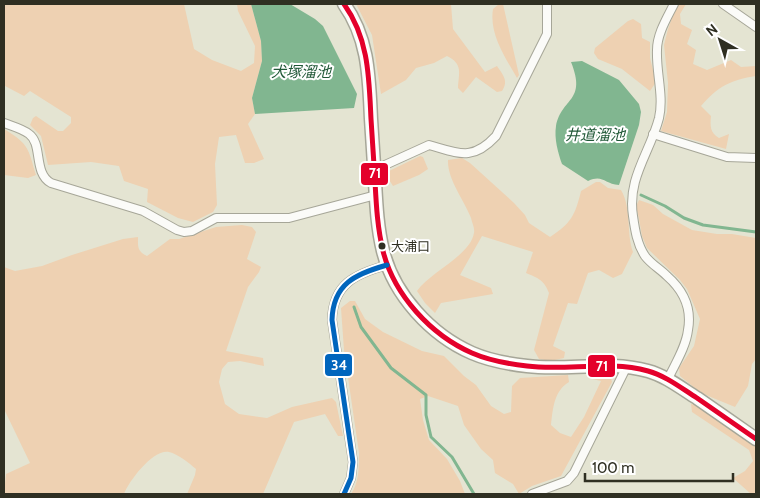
<svg xmlns="http://www.w3.org/2000/svg" width="760" height="498" font-family="Cabin,'Noto Sans JP',sans-serif">
	<rect width="100%" height="100%" fill="#e4e4d2"/>
	<g fill="#eed1b2">
		<path d="M4,4H184L194,49L212,60L241,71L254,63L255,46L238,11L237,4H251L261,41L262,61L252,98L255,114L248,124L264,159L254,163H245L236,135L219,137L215,164L217,205L213,212L193,222L178,218L147,202L148,189L124,181L119,166L91,162L48,165L41,136L30,125L33,118L36,116L58,131H63L71,123V117L30,91L24,96L5,86L4,87Z"/>
		<path d="M356,4H451L453,29L485,72L497,66C503,75 509,81 502,91L497,92L476,77L463,93L458,88C459,72 463,64 447,56L434,63L416,68L406,80L381,94L372,35Z"/>
		<path d="M499,4H503L519,75L517,78C505,57 489,34 493,9Z"/>
		<path d="M677,4H686L680,14L681,24L692,30L687,44L696,50L693,64L707,70L731,60L741,67L756,66V76C731,80 718,86 701,106L711,116C710,126 710,133 719,138L729,134L726,149L661,131L667,112L668,83L664,45L668,29Z"/>
		<path d="M633,19L641,24L642,38L650,42V58L656,82L650,91L622,69L598,59L594,53L595,48L628,21Z"/>
		<path d="M4,129C29,144 28,148 36,175L28,178L4,175Z"/>
		<path d="M420,156L423,157L428,169L419,175L393,186L386,175L389,171Z"/>
		<path d="M462,158L470,163L514,203L525,215L529,223L550,237C571,223 575,216 581,191L596,182H600L608,188L621,190C632,209 626,232 633,252L622,274L613,278L599,270L588,273L577,304L568,303L553,346L565,352L564,358L550,361L539,359L534,350L549,293C544,280 538,278 526,273L533,252L482,236L460,275L491,288L493,294L441,303L435,313L425,303L417,291C430,272 470,256 474,233C475,228 472,223 471,218C464,200 447,179 448,160Z"/>
		<path d="M639,200L653,205L663,214L692,230L717,234H732L756,238V359L752,364L748,386L735,407L701,393L680,376L679,368L694,346L700,319L687,289L680,280L647,248L642,236L639,219L636,206Z"/>
		<path d="M242,225L252,227L256,232L247,259L261,267L259,272L248,287L226,351L263,358L264,366L240,361L228,362L222,369L219,382L225,404L239,414L267,418L292,407L332,398L336,402L343,436H338L325,414L294,422L263,494H187L195,475L196,469C189,463 178,454 169,452C153,449 129,481 124,494H4L6,474L30,463L4,409V267L15,271L42,266L72,255L123,239L138,237C138,247 137,251 147,256L170,239H179L216,227Z"/>
		<path d="M350,301H355L365,319L383,332L422,351L444,356L464,376L476,385L491,406L504,414L511,412L512,386L520,378L568,375L569,382C554,391 553,408 551,425L560,433L571,437L584,417L601,381L588,378L590,374L610,375L612,382L561,476L532,486L519,494L513,484L495,473L493,460L481,449L464,425L458,406L428,396L420,399L423,420L429,440L447,459L460,481L465,494H351C359,482 359,468 359,453L344,350L341,308Z"/>
		<path d="M691,404C712,406 740,434 756,447V494H751L733,478L745,471L753,461L749,450L692,412Z"/>
	</g>
	<g fill="#81b690">
		<path d="M251,4H290L315,19L323,26L357,94L354,108L255,114L252,98L262,61L261,41Z"/>
		<path d="M582,61L619,80L639,104L641,112L639,125L619,185C604,184 603,174 588,181L562,164C558,153 554,138 556,126C562,97 587,102 571,62Z"/>
	</g>
	<g fill="none" stroke-linecap="round" stroke-linejoin="round">
		<g stroke="#81b690" stroke-width="3">
			<path d="M641,195L665,206L684,218L703,225L756,232"/>
			<path d="M354,307L361,327L391,368L426,395V415L431,437L452,457L474,494"/>
		</g>
		<defs>
			<g id="street">
				<path d="M723,4L756,27"/>
				<path d="M4,123C12,126 23,129 29,134C43,144 33,173 51,183L143,211L177,230L184,232L192,231L216,218H289L376,195"/>
				<path d="M653,134L727,157L756,158"/>
				<path d="M374,170L429,145C458,153 472,162 496,136L547,34V4"/>
				<path d="M668,379C675,364 686,347 688,330C692,308 683,290 667,276C660,269 651,264 645,256C637,244 635,230 633,216C627,178 650,153 659,118C664,96 656,73 657,50C657,34 667,18 674,4"/>
				<path d="M344,494L351,478L353,462L332,320C333,284 355,274 387,265"/>
				<path d="M532,494L567,481L574,473L627,366"/>
			</g>
			<path id="primary" d="M344,4C369,39 369,78 371,119C372,134 373,149 374,165C376,194 376,222 383,251C394,295 431,335 472,353C488,360 509,364 527,366C567,371 608,360 648,371C666,376 681,388 697,398C717,412 736,425 756,439"/>
		</defs>
		<use href="#street" stroke="#a6a698" stroke-width="10"/>
		<use href="#primary" stroke="#a6a698" stroke-width="15"/>
		<use href="#street" stroke="#fbfbf8" stroke-width="8"/>
		<use href="#primary" stroke="#fbfbf8" stroke-width="12"/>
		<defs>
			<path id="bus-1" d="M344,4C369,39 369,78 371,119C372,134 373,149 374,165C376,194 376,222 383,251C394,295 431,335 472,353C488,360 509,364 527,366C567,371 608,360 648,371C666,376 681,388 697,398C717,412 736,425 756,439"/>
			<path id="bus-2" d="M344,494L351,478L353,462L332,320C333,284 355,274 387,265"/>
		</defs>
		<use href="#bus-1" stroke="#fff" stroke-width="9"/>
		<use href="#bus-2" stroke="#fff" stroke-width="9"/>
		<use href="#bus-1" stroke="#e4002b" stroke-width="5"/>
		<use href="#bus-2" stroke="#0065bd" stroke-width="5"/>
	</g>
	<circle fill="#2f2f22" stroke="#fff" stroke-width="2" cx="382" cy="246" r="4.5"/>
	<g text-anchor="middle" dominant-baseline="central" stroke-width="4" stroke-linejoin="round" paint-order="stroke">
		<g font-size="13" fill="#2f2f22" stroke="#fff" text-anchor="start">
			<text x="391" y="246">大浦口</text>
		</g>
		<g font-size="15" font-style="italic" fill="#205837" stroke="#fff">
			<text x="301" y="72">犬塚溜池</text>
			<text x="595" y="135">井道溜池</text>
		</g>
	</g>
	<g stroke="#fff" stroke-width="2">
		<rect x="360" y="162" width="29" height="24" rx="5" fill="#e4002b"/>
		<rect x="324" y="353" width="29" height="24" rx="5" fill="#0065bd"/>
		<rect x="587" y="354" width="29" height="24" rx="5" fill="#e4002b"/>
	</g>
	<g font-size="14" text-anchor="middle" font-weight="bold" fill="#fff">
		<text x="375" y="178">71</text>
		<text x="339" y="370">34</text>
		<text x="602" y="371">71</text>
	</g>
	<rect width="760" height="498" fill="none" stroke="#2f2f22" stroke-width="10"/>
	<g transform="translate(720 40) rotate(321)" stroke="#ffffff" stroke-width="4" paint-order="stroke">
	<path d="M0-4L9 19L0 12L-9 19Z" fill="#2f2f22"/>
	<text y="-8" font-size="14" font-weight="bold" text-anchor="middle" fill="#2f2f22">N</text>
	</g>
	<path d="M585 473v8h148v-8" fill="none" stroke="#2f2f22" stroke-width="2.5"/>
	<text x="592" y="473" font-size="15" fill="#2f2f22" stroke="#ffffff" stroke-width="4" paint-order="stroke">100 m</text>
</svg>
